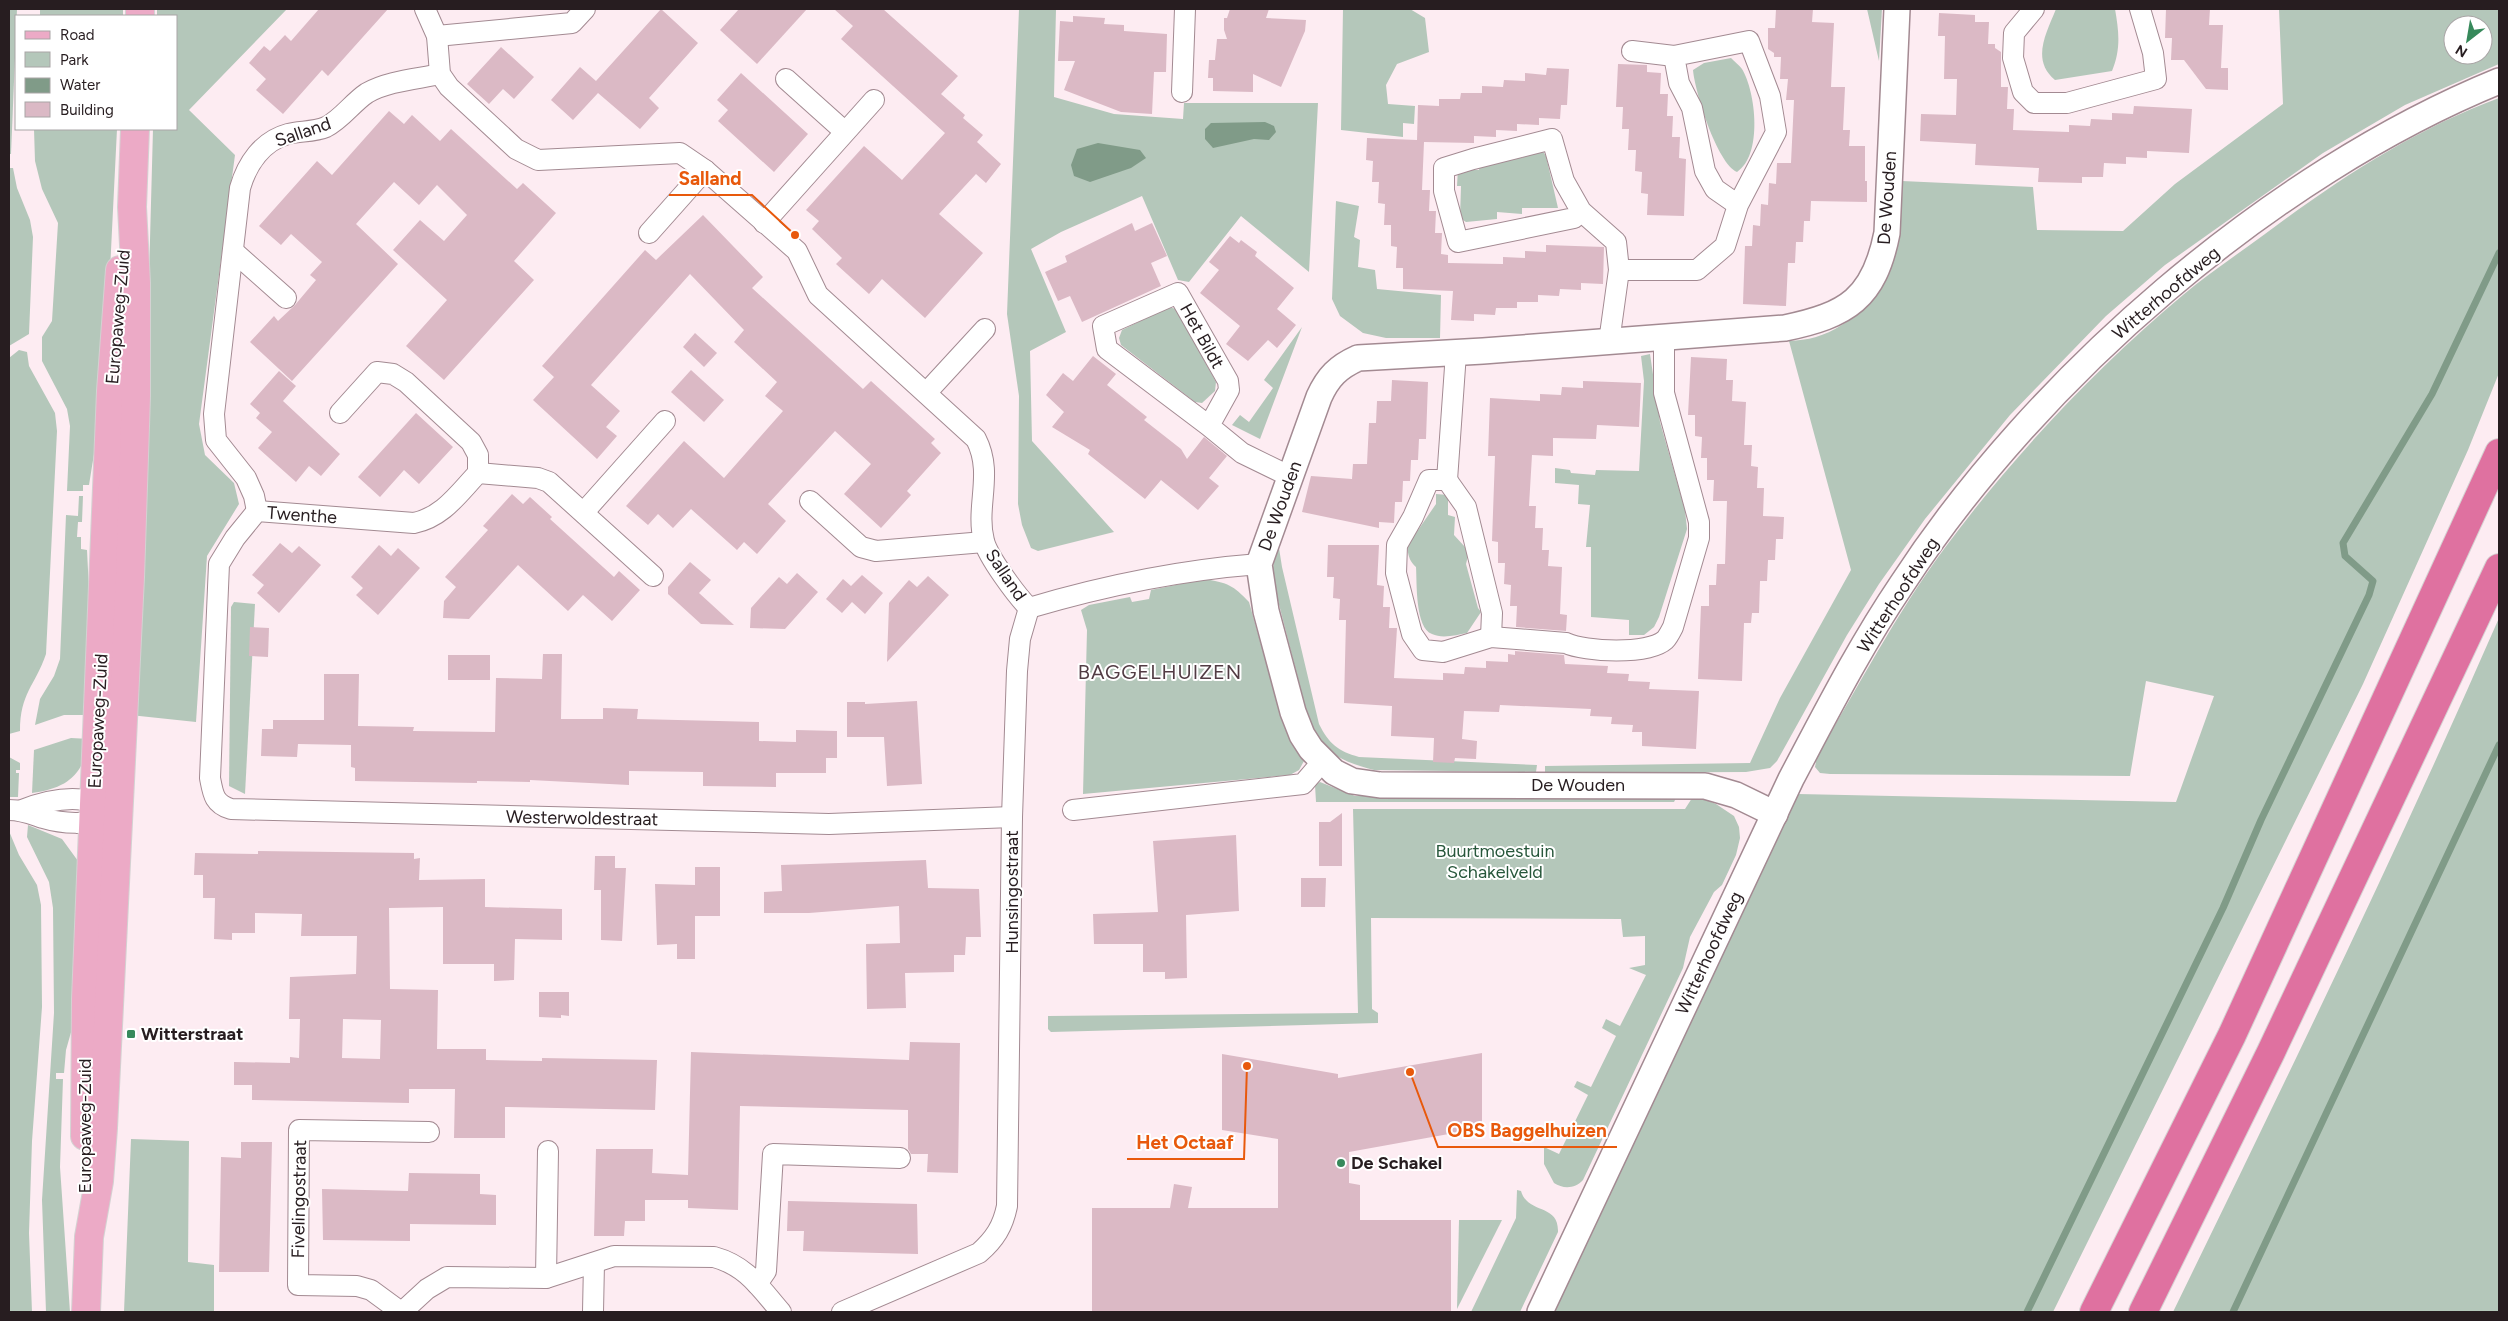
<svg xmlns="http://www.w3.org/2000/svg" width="2508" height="1321" font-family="Figtree,sans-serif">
	<rect width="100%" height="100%" fill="#fdecf2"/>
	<g fill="#b4c7ba" fill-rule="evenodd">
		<path d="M9,9H17L11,154H9Z"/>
		<rect x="40" y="9" width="83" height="7"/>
		<path d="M157,9H287L189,110L235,155L199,424L205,455L234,483L239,504L207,556L196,722L130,715L144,462L153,129H176V16H157Z"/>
		<path d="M1019,9H1056L1054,97L1114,114L1183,119L1184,103H1318L1309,272L1241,216L1189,282L1178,280L1142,196L1061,232L1031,249L1066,332L1030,351L1032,441L1114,532L1038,551L1031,548L1022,525L1018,504L1019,396L1007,314Z"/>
		<path d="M1343,9H1410L1425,18L1429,52L1397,64L1386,85L1388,104L1415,106L1414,124L1403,123V137L1341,130Z"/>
		<path d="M1867,9H1882L1879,61Z"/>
		<path d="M2056,9H2115C2119,32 2121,49 2112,71L2055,80C2031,60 2046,34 2056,9Z"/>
		<path d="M2279,9H2499V64L2405,105L2323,153L2165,265L2106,316L2010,415L1925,519L1879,584L1847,635L1777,761L1770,768L1746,772L1545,773V766L1750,763L1780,698L1851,570L1789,341C1798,340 1807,340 1816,337C1850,327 1886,293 1894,258C1899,233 1900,206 1902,181L2033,187L2037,230L2123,231L2175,184L2283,104ZM2453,25H2483V55H2453Z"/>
		<path d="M1731,58C1734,61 1739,65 1742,69C1756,92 1763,155 1737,172C1717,163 1695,92 1693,70L1704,63Z"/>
		<path d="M2499,98V373L2468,450L2363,684L2053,1312H1554L1798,794L2176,802L2214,696L2146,681L2130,776L1830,774L1820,773L1815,767L1817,756C1858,687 1896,614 1944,549C2013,456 2094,370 2183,295C2209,273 2238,254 2265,234C2337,180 2415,129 2499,98Z"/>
		<path d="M34,129H117L104,392L89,485H83V491H67L70,426L67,409L42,361V337L52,321L58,223L42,189L35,161Z"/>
		<path d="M1542,150L1546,156L1558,208H1522V214L1497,212V219L1466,222L1460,218L1461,186H1457L1458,168L1479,170L1480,163H1501V156L1523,158V151Z"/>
		<path d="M9,168H13L17,188L30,220L33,237L29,334L9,346Z"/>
		<path d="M1336,201L1359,206L1354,237L1360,240L1358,267L1375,270L1377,289L1441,295L1440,338H1386L1363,333L1340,316L1332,299Z"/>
		<path d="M1169,307L1176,309L1216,382L1215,391L1202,403L1195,402L1121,345L1119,338L1122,330Z"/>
		<path d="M1302,327L1260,439L1232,425L1240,415L1249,422L1273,388L1264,380Z"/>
		<path d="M19,350L27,352L29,366L55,413L57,431L46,654C35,686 20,693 20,731L9,734V358Z"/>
		<path d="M1650,354L1660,422L1685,510L1687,529L1659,617L1654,627L1644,635H1629V620L1591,617V547H1586L1590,505L1578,504L1579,485L1555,483V468L1570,470L1571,473L1595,475L1596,470L1639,471L1644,381L1641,356Z"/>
		<path d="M1436,494L1448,495V515L1455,517L1454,535L1465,547L1468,556L1466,564L1478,608L1481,612L1467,633C1457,635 1442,639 1432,634C1415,628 1417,583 1416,567C1406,559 1404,541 1416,533L1436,504Z"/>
		<path d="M79,496H83L82,522H78L77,537H81V549L87,550L92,651L90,715H64L35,725L40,699L54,676L60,659L66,515L78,516Z"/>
		<path d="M1279,548L1282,567L1319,724C1329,744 1338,751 1359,757L1537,765L1536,772L1374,770C1347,763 1326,755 1311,730L1272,577L1274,559Z"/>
		<path d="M1205,579C1228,583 1233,585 1249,602L1283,722L1304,761L1299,770L1290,775L1083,794L1087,630L1081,610L1089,605L1130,597L1132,602L1149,599L1151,590Z"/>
		<path d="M234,602L255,604L245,794L229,786L231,607Z"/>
		<path d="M2499,618V1312H2173C2285,1082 2397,852 2499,618Z"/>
		<path d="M71,738L90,739C83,776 67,788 32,793L34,750Z"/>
		<path d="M9,757L20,763V770H16V773H19L18,797H9Z"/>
		<path d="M1320,782L1355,796H1677L1674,802H1316L1315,785Z"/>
		<path d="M1694,795L1716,804L1734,816L1739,827L1740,838L1736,855L1722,885L1714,892L1690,937L1683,968L1583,1180C1575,1189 1563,1189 1554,1183L1544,1164V1147L1559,1154L1588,1095L1574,1087L1577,1081L1591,1087L1616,1036L1602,1028L1606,1019L1620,1026L1646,975L1629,968L1645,965V936L1623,937L1621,919L1371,918L1372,1009L1378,1013V1023L1051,1032L1048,1029V1016L1358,1013L1353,809H1685Z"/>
		<path d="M28,825L62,839L78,861L79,1004L66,1050L64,1073H56V1079H63L60,1167L70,1312H46L42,1200L54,1013L53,908L49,882L27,837Z"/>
		<path d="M9,831L19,855L37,885L41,905L42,1007L32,1141L29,1233L32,1312H9Z"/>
		<path d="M131,1139L189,1141L188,1262L214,1265V1312H124Z"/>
		<path d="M1517,1190L1521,1191C1528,1215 1559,1203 1558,1232L1520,1312H1471L1516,1218Z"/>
		<path d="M1459,1220H1502L1457,1309Z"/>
	</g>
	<g fill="#809b88">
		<path d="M1265,122L1274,126L1276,132L1269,140L1254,139L1213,148L1205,139V129L1211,123Z"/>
		<path d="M1098,143L1140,150L1146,158L1131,168L1090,182L1074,176L1071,165L1077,149Z"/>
	</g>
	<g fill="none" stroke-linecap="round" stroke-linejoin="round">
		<g stroke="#809b88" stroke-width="7">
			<path d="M2027,1312L2223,908L2261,820L2369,595L2373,581L2345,556L2343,543L2432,394L2499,253"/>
			<path d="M2233,1312L2499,745"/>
		</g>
	</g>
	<g fill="#dbb9c5" fill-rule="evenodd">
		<path d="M319,9H388L328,76L322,70L283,114L256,90L266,79L249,63L264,46L270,51L285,35L291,41Z"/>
		<path d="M661,9L698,43L649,98L659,108L640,129L598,93L573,120L551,100L580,67L596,81Z"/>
		<path d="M739,9H807L757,64L720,30Z"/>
		<path d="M834,9H883L958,76L941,94L965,115L963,118L983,135L977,142L1001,164L986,183L976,174L939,214L983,253L925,318L882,279L869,294L836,264L842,258L812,229L819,221L806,210L864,146L902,180L945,133L841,39L853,26Z"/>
		<path d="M1230,9H1269L1266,18L1306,20L1305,31L1281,87L1253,74V92L1213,91V78H1208L1209,60H1215L1217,39H1227L1224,30V18H1227Z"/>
		<path d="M1776,9H1813L1812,22L1834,23L1831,87H1845L1843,130H1850L1849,146H1865V181H1867V202L1811,201L1810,221H1804L1803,242H1796L1795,263H1788L1786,306L1743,304L1745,246H1752L1753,225L1760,226L1761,204L1768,205L1769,183L1776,184L1777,163H1791L1794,100H1786L1788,79H1780L1781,57H1774V53L1768,49V28H1775Z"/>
		<path d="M2166,9H2210L2209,25H2223L2221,68H2228V90L2206,89L2184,60H2171L2172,38H2165Z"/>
		<path d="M1939,13L1975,15V22H1989L1988,44H1995V48L2001,52V87H2008L2007,109H2014L2013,130L2069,132V125L2090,126L2091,119L2112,120V113L2133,114L2134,106L2192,109L2189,153L2147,151V158L2126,157V164L2104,163L2103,177H2082V183L2038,182L2039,168L1975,165L1976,144L1920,141L1921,114L1956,115L1957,79H1944L1945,36H1938Z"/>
		<path d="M1073,16L1105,18L1104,24L1124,25V31L1167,34L1166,72H1154L1152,114L1121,112L1064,90L1075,61H1058L1060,21L1073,22Z"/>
		<path d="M501,47L534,77L514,99L503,89L489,104L467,84Z"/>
		<path d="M1618,64L1647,65V72L1661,73L1660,94H1668L1667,116H1673L1672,137H1680L1679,158L1686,159L1684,216L1647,215L1648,194L1641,193L1642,172L1635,171L1636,150H1628L1629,129H1622L1623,107H1616Z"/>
		<path d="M1547,68L1569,69L1567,105H1561L1560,119L1539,118V125L1517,124V131L1496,130V137L1474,136V143L1424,142L1422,190H1430L1429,211H1436L1435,233H1442L1441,254L1448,255V263L1503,264V257L1525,258V251L1546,252V245L1604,247L1603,284L1581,283V290L1560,289L1559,296L1538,295V302H1517V308H1496L1495,315L1474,314V321L1451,320L1453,291L1403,289V268H1396L1397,247L1391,246V225H1384L1385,204L1378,203L1379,182H1372L1373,161L1366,160L1367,138L1417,140L1418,105L1439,106V99H1460L1461,93H1482V86L1503,87L1504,80L1525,81V73L1546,75Z"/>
		<path d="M741,73L808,134L774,172L718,121L728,110L717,100Z"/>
		<path d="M389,111L404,124L412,115L440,141L451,129L517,189L523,183L556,213L514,261L534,280L444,380L406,346L447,300L393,250L420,220L444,241L467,215L437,185L419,205L394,182L356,224L398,264L292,381L250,342L274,316L278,321L295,305L316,280L310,275L322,262L291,234L281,245L259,226L317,161L332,175Z"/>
		<path d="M703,215L763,277L752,288L863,389L871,381L935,439L931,443L941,453L907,491L911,495L881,528L844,494L871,464L835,431L768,504L786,521L757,554L744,542L737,550L691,509L673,528L658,514L648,525L626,506L684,441L724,478L783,411L765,396L777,382L734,342L744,330L690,274L591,385L620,411L606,427L617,436L597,459L533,400L554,377L542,366L645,250L656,260Z"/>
		<path d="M1132,223L1135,231L1152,223L1167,256L1151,263L1161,286L1082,322L1070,296L1058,301L1045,272L1067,262L1065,256Z"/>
		<path d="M1230,236L1239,243L1241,240L1257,252L1255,256L1294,288L1277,309L1296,325L1277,348L1268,340L1248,361L1226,344L1240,326L1200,293L1219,270L1209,262Z"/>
		<path d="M695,333L717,353L704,367L683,347Z"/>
		<path d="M1093,356L1116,374L1107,385L1147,417L1144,420L1181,449L1187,459L1204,437L1227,456L1209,478L1219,486L1198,510L1161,480L1145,499L1088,454L1090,450L1052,427L1064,412L1046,395L1063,373L1073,381Z"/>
		<path d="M1691,357L1727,359L1726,380H1733L1732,401L1746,402L1744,445H1752L1751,466L1758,467L1757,488H1764L1763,516L1784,517L1783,539H1776L1775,560H1768L1767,581H1760L1759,613H1752L1751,623H1744L1742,681L1698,679L1701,606H1709V585H1716L1717,564H1725L1727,501H1713L1714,480H1707V458H1701L1702,437L1695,436V415H1688Z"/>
		<path d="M691,370L724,400L704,422L671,392Z"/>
		<path d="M279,371L296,386L283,401L340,454L321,476L309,466L296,482L258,448L272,432L256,418L260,413L250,404Z"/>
		<path d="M1392,380L1428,382L1426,439H1419L1418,460H1411L1410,481H1403L1402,502H1395L1394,523L1379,522V528L1302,512L1311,476L1352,479L1353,464H1367L1369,423H1376L1377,401H1391Z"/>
		<path d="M1583,381L1641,383L1639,427L1597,425L1596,439L1553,438V456L1532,455L1529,506H1536L1535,528H1543L1542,550H1549L1548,566L1562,567L1560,614L1567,615L1566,631L1516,627L1517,606H1510L1511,585L1504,584L1505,563H1498V542L1492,541L1495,456H1488L1490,398L1540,401V394L1561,395L1562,387L1583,388Z"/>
		<path d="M416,413L453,447L419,484L404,470L380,497L358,477Z"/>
		<path d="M512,494L523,504L530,497L552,517L550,519L614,577L619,571L640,590L612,621L583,595L568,611L518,565L469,619L443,618L444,601L456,587L445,577L488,530L483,526Z"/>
		<path d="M280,543L292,553L299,546L321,565L279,613L257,593L264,585L252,575Z"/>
		<path d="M379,545L391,556L398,548L420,568L378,615L356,595L363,588L351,577Z"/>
		<path d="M1328,545H1379L1377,585L1384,586L1383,607H1390L1389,628H1397L1394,678L1443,680V673L1464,674L1465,667L1486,668V661L1508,662V654L1515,655V651L1564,655L1565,664L1608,666L1607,673L1629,674L1628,681L1650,682L1649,689L1699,691L1696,749L1642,746V732H1632L1633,725L1611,724L1612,717L1590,716L1591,709L1500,705L1499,712L1464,711L1462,739L1477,741L1476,759L1455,758L1454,763L1433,762L1434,738L1391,736L1392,706L1344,703L1346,620H1339L1340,599L1333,598L1334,577H1327Z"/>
		<path d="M690,562L711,580L699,593L734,625L701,624L668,594V587Z"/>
		<path d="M797,573L818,592L785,629L750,628L751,608L779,577L787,584Z"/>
		<path d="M862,575L883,593L865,614L852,602L842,613L826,599L843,579L851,586Z"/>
		<path d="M928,576L949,595L887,662L889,603L909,580L917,587Z"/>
		<path d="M250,627L269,628L268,657L249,656Z"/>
		<path d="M543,654H562L561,719H603V708L638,709L637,719L759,722V741L796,742V730L837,731V758H826V773H776V787L703,786V772L629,771V785L530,780V782L477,781V783L355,781V768L351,767V745L298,744L297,757L261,756L262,729H273V720H324V674H359L358,726L414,727L413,731L495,732L496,678L542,679Z"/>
		<rect x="448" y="655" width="42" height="25"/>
		<path d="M917,701L922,784L887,786L884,737H847V702H865V704Z"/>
		<path d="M1342,813V866H1319V822H1330Z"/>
		<path d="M1236,835L1239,911L1186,915L1187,978L1165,979V972H1143V944H1094L1093,914L1158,912L1153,841Z"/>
		<path d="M258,851L414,853V859L420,858L419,880L485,879V907L562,909V940L515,939L514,980L494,981V964H443V907L389,908L390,989L438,990L437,1049H486V1060L542,1061V1058L657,1060L655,1110L505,1107V1138H454L455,1089H409V1103L252,1100V1085H234V1062L290,1063V1057L299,1058L300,1019H289L290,977L356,974L357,936H301L302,914L255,913V933H232V940L214,939L215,898H203V875H194L195,853L258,854ZM343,1019L381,1020L380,1059L342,1058Z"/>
		<path d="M595,856H615V868H626L622,941L601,940V890H594Z"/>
		<path d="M926,860L928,888L979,889L981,937H966L965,955H954V972L905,973L906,1008L867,1009L866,944L900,943L899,906L809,913H764V892L782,891L781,865Z"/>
		<path d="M695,867H720V916H695V959H677V944L657,945L655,884L695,885Z"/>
		<path d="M1301,878H1326L1325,907H1301Z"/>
		<path d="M539,992H569V1016L561,1015V1018L539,1017Z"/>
		<path d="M910,1042L960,1043L958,1173L927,1172L928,1154H911L908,1149V1110L740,1106L738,1210L688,1208V1200H645V1221H625L624,1236H594L596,1149H653L652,1173L688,1175L691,1052L909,1060Z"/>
		<path d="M1482,1053V1128L1349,1152V1183L1360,1185V1220H1451V1312H1092V1208H1170L1174,1184L1192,1187L1188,1208H1278V1139L1222,1130V1054L1338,1074V1078Z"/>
		<path d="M241,1142H272L269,1272H219L221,1157L241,1158Z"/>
		<path d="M409,1173L480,1174V1194L496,1195V1225L410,1224V1241L323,1240L322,1189L408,1191Z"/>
		<path d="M788,1201L917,1204L918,1254L803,1251L804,1231H787Z"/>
	</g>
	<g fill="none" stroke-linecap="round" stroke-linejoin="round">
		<defs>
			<g id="minor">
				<path d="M425,9L437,36L440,74L449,87L516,149L538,160L680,153L705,170L797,251L818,295L976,439C994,474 975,506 984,541C988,557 1017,596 1029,608"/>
				<path d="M2034,9L2014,33L2013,58L2023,92L2034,103H2067L2156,79L2153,53L2140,9"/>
				<path d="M437,36L572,23L585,9"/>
				<path d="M1632,51L1674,56"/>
				<path d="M786,79L844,131"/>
				<path d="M1182,92L1185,9"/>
				<path d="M1581,211L1574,218L1458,242L1444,191V168L1473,159L1552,139L1564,181L1581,211L1616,242L1619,270L1609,342"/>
				<path d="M764,223L874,100"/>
				<path d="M649,233L705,170"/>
				<path d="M233,251L286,298"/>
				<path d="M1619,270H1697L1725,246L1738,205L1776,132L1770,96L1749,41L1674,56L1679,83L1692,108L1705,171L1715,189L1738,205"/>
				<path d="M1456,353L1447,480H1429L1413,517L1397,545L1396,573L1412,634L1423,650L1443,652L1491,637L1566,643C1585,652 1648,655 1665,640C1668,637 1671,631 1673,627L1699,538V522L1664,393V337"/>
				<path d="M927,392L985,329"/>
				<path d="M340,413L377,372L393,374L406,382L471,442L478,455V473"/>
				<path d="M1209,426L1107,349L1103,326L1178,293L1228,381L1229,390L1209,426L1242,453L1291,477"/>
				<path d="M1447,480L1466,507L1492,613L1491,637"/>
				<path d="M810,501L861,547L876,551L984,542"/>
				<path d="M257,511L254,496L246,478L216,440L214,414L240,188C247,164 262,141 288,134C300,131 314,132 326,127C342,119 352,103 367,93C388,81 417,79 440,74"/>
				<path d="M584,512L665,421"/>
				<path d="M653,576L549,482L538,478L478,473C458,494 443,517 414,523L257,511L235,538L219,564L210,778C213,794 214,804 231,809L829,824L1012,817"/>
				<path d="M1029,608C1103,586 1181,570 1259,564"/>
				<path d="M9,810C22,810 31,814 43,818C63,824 88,825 106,818"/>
				<path d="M22,810C50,799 80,793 107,807"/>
				<path d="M1073,810L1303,784L1322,762"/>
				<path d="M546,1278L548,1151"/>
				<path d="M757,1284L766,1271L773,1154L900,1158"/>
				<path d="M401,1312L371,1290L357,1286L298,1285L299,1130L429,1132"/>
				<path d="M402,1312L427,1289L447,1277L546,1278L614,1256L714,1257C747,1266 760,1288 781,1312"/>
				<path d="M593,1312L594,1263"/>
				<path d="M842,1312L979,1253C995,1239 1003,1226 1007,1206L1012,817L1017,671L1020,639L1029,608"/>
			</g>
			<g id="tertiary">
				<path d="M1775,814L1736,795L1705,786L1380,785L1352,781L1334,772L1311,749L1302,735L1293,712L1266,611L1259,564L1319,397C1328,377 1338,367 1358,358L1483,351L1785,328C1847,315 1874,299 1887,233L1897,9"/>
				<path d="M1540,1312L1791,779C1826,713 1860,646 1902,584C2036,378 2271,174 2499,81"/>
			</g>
			<g id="primary">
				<path d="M140,16V9"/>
				<path d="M85,1136L86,999L111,391L120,270"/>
				<path d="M86,1312L89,1237L99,1181L103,1128L130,577L136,396V283L132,207L135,129"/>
			</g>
			<g id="motorway">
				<path d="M2094,1312L2232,1035L2499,453"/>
				<path d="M2143,1312L2271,1052L2499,568"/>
			</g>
		</defs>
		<use href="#minor" stroke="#a38a92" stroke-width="22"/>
		<use href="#tertiary" stroke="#a38a92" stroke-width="28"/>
		<use href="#primary" stroke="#d4d2d2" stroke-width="30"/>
		<use href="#motorway" stroke="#d4d2d2" stroke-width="30"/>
		<use href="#minor" stroke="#fff" stroke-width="20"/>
		<use href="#tertiary" stroke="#fff" stroke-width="25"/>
		<use href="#primary" stroke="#ecaac6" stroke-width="28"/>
		<use href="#motorway" stroke="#df71a0" stroke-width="28"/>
	</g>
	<g fill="#37895b" stroke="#fff" stroke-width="2">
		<rect x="126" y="1029" width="10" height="10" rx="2.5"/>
		<circle cx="1341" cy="1163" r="5"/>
	</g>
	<g text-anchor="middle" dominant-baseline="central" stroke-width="4" stroke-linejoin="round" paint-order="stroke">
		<g font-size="18" fill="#271d20" stroke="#fff">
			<text transform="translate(303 132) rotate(-19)">Salland</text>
			<text transform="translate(1887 198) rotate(-86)">De Wouden</text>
			<text transform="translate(2166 293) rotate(-40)">Witterhoofdweg</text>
			<text transform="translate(118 317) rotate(-85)">Europaweg-Zuid</text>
			<text transform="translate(1202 336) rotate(61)">Het Bildt</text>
			<text transform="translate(1280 506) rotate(-70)">De Wouden</text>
			<text transform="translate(302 515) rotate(4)">Twenthe</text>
			<text transform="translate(1006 575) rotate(56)">Salland</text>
			<text transform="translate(1898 595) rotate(-57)">Witterhoofdweg</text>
			<text transform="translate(98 721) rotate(-87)">Europaweg-Zuid</text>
			<text x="1578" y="785">De Wouden</text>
			<text transform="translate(582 818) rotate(1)">Westerwoldestraat</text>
			<text transform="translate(1012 892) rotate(-90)">Hunsingostraat</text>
			<text transform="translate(1709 953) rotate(-65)">Witterhoofdweg</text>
			<text transform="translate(85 1126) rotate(-90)">Europaweg-Zuid</text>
			<text transform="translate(299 1199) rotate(-89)">Fivelingostraat</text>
		</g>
		<g font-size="18" fill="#27573b" stroke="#fff">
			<text x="1495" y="851">Buurtmoestuin<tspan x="1495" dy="21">Schakelveld</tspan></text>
		</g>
		<g font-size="18" font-weight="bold" fill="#271d20" stroke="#fff" text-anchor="start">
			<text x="141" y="1034">Witterstraat</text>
			<text x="1351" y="1163">De Schakel</text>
		</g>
		<g font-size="20" letter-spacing="1" fill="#523c44" stroke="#fff">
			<text x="1160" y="672">BAGGELHUIZEN</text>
		</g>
	</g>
	<path fill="none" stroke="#e8590c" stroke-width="2" d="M795 235L752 195H669M1410 1072L1438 1147H1617M1247 1066L1244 1159H1127"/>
	<g fill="#e8590c" stroke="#fff" stroke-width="2">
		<circle cx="795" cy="235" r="5"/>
		<circle cx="1410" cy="1072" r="5"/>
		<circle cx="1247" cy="1066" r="5"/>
	</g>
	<g font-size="19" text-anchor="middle" font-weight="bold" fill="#e8590c" stroke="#fff" stroke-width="4" stroke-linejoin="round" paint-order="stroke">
		<text x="710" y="185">Salland</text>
		<text x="1527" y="1137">OBS Baggelhuizen</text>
		<text x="1185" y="1149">Het Octaaf</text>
	</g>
	<rect width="2508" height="1321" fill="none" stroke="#271d20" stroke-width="20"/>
	<rect x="15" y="15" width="162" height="115" fill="#ffffff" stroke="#a9a5a6"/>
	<rect x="25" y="31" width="25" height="8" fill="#ecaac6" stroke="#a9a5a6"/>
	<text x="60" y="40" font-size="15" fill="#271d20">Road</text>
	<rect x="25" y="52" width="25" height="15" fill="#b4c7ba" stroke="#a9a5a6"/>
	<text x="60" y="65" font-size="15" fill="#271d20">Park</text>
	<rect x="25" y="78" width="25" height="15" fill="#809b88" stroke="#a9a5a6"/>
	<text x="60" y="90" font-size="15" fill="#271d20">Water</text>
	<rect x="25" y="102" width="25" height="15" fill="#dbb9c5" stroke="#a9a5a6"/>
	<text x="60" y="115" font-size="15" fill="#271d20">Building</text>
	<g transform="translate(2468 40) rotate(211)"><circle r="24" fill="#ffffff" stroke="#a9a5a6"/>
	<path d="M0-4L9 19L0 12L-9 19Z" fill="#37895b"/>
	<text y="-8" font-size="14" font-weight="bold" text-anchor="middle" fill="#271d20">N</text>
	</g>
</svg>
